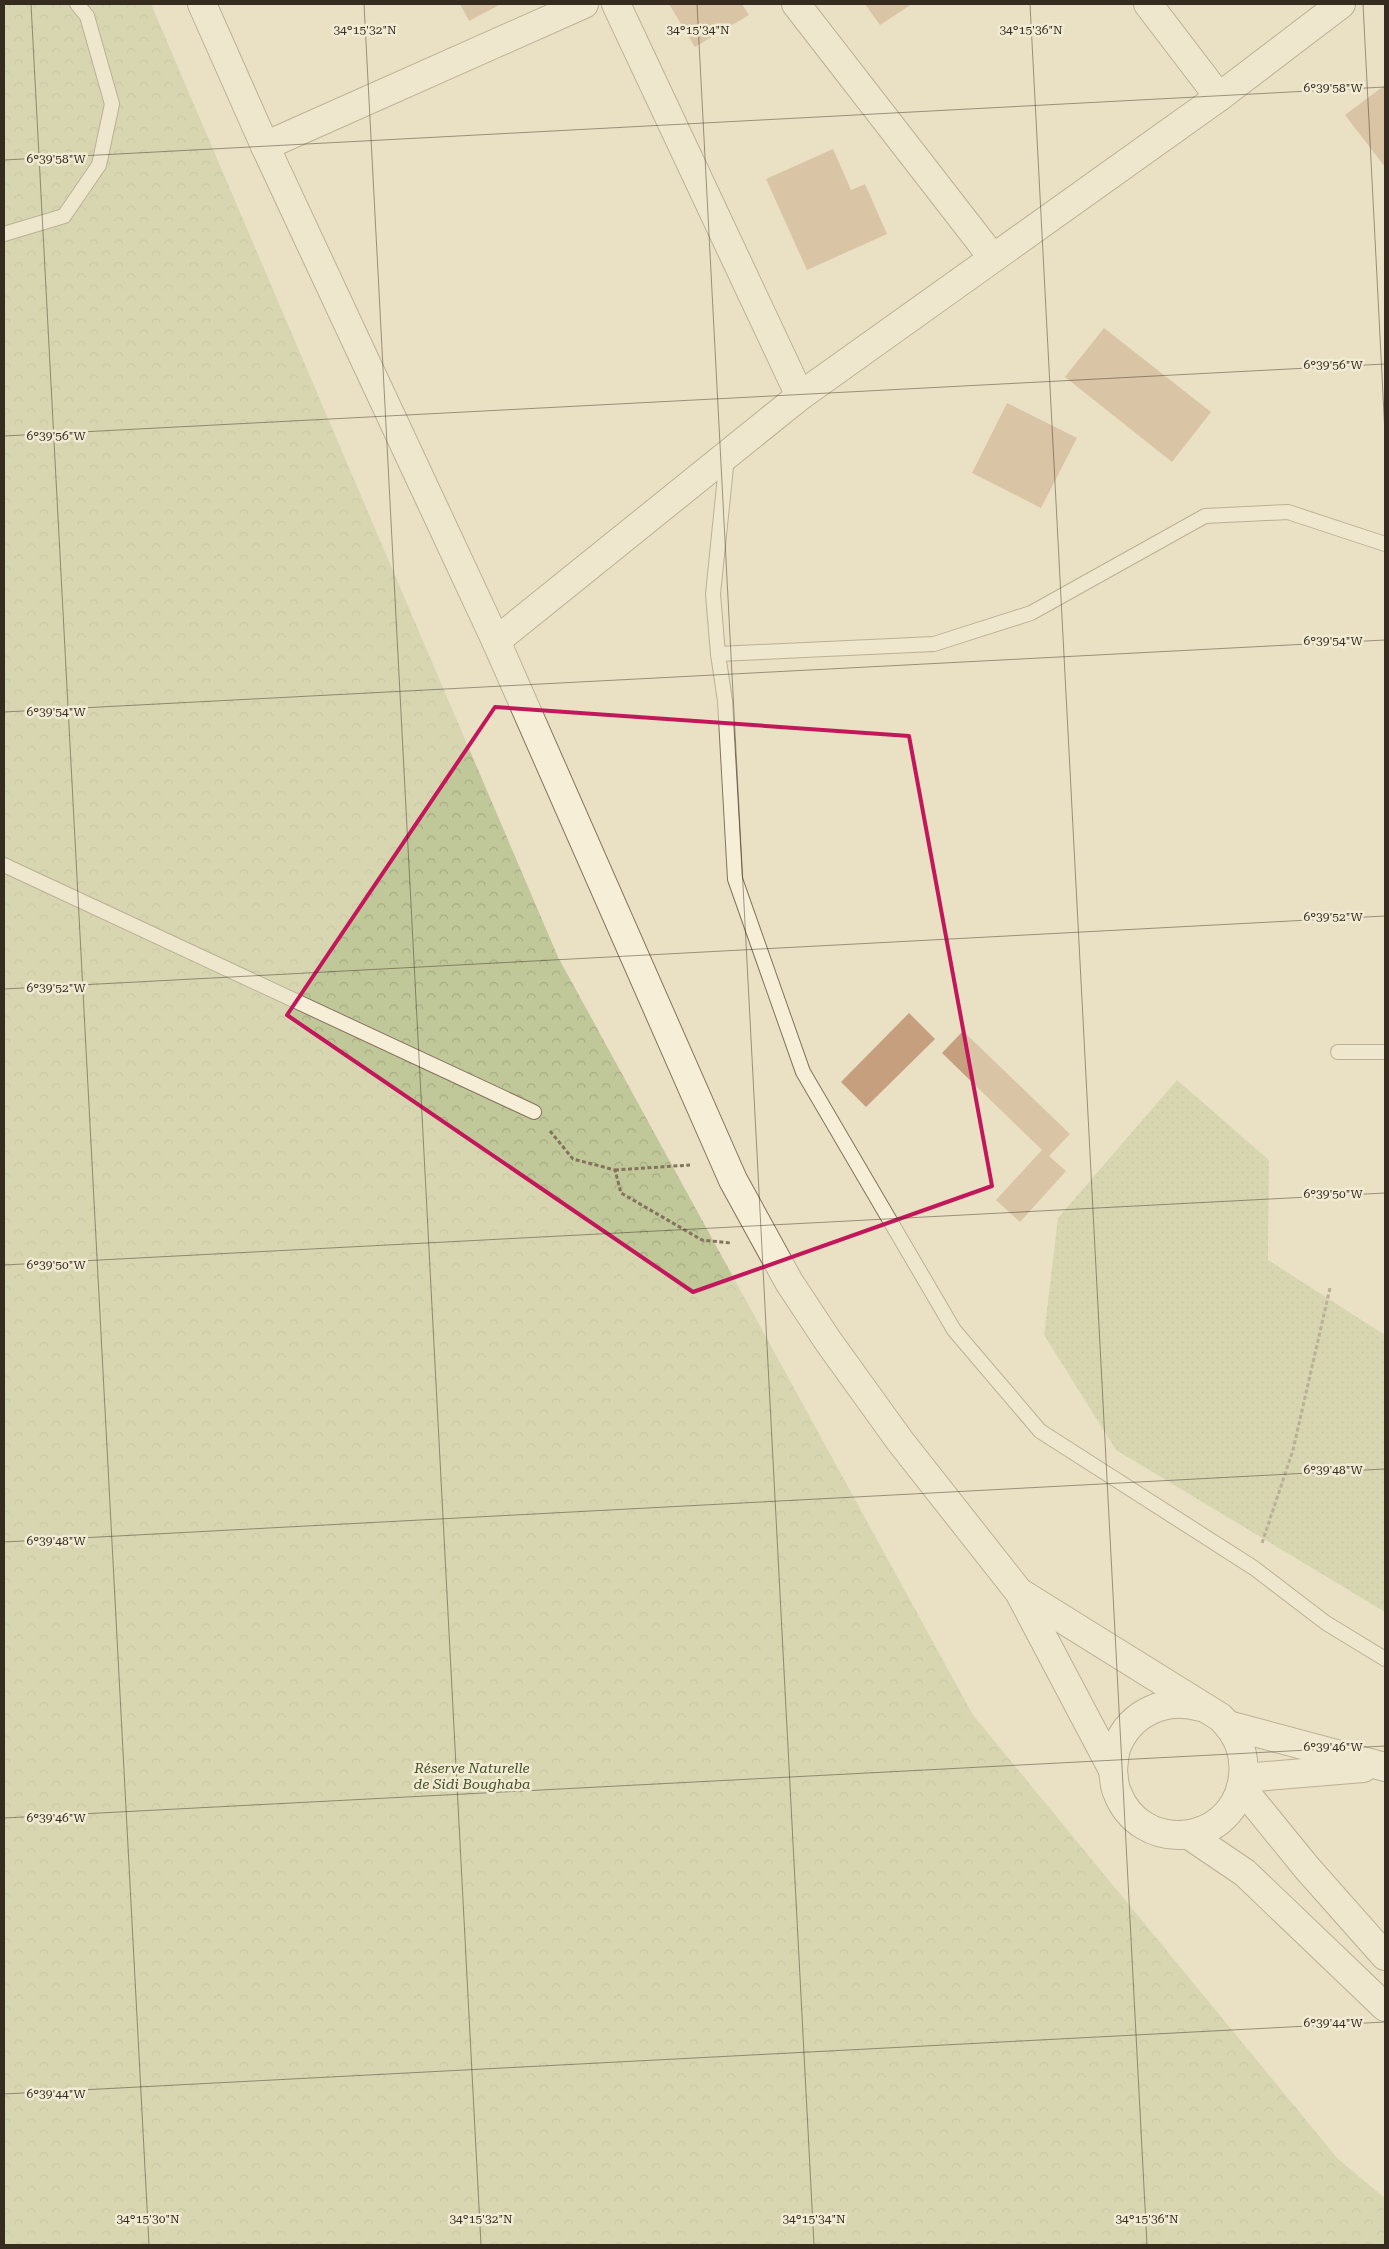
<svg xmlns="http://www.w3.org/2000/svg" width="1389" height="2249" font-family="'Roboto Serif',serif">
	<defs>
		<pattern id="grass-dots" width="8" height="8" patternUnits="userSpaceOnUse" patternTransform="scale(1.25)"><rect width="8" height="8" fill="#c0c899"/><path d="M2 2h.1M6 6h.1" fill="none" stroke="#a6ac83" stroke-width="1.8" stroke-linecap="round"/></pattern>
		<pattern id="forest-crowns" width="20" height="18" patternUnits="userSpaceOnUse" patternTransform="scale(1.25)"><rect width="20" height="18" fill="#c0c899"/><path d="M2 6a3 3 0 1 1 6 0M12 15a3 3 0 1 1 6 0" fill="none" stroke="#a6ac83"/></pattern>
	</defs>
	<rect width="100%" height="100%" fill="#eae1c5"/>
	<path fill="url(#grass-dots)" d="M1177,1080L1269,1160L1268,1260L1385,1335V1612L1116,1450L1044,1335L1058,1218Z"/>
	<path fill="url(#forest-crowns)" d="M4,4H151L558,957L973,1715L1338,2159L1385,2198V2245H4Z"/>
	<g fill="#c69f7e">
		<path d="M460,4H501L469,21Z"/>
		<path d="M669,4H742L749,15L695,47Z"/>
		<path d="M865,4H912L880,25Z"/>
		<path d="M1385,85V167L1345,115Z"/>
		<path d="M833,149L851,190L865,184L887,234L807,270L766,179Z"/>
		<path d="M1104,328L1211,412L1172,462L1065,377Z"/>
		<path d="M1007,403L1077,438L1041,508L972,473Z"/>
		<path d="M909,1013L935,1039L866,1107L841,1082Z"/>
		<path d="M963,1031L1070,1134L1049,1156L1066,1171L1020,1222L996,1200L1042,1150L942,1053Z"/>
	</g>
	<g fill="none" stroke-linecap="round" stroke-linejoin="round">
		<defs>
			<g id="service">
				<path d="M4,234L64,216L99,165L112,104L87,16L77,4"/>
				<path d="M727,457L713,594L718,654L725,701L735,879L803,1072L954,1330L1040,1431L1254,1568L1326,1623L1385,1659"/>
				<path d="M718,654L934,644L1031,613L1205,516L1288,512L1385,544"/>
				<path d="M4,865L534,1112"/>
				<path d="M1338,1052H1385"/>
			</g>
			<g id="minor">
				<path d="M616,4L800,396"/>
				<path d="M796,4L993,258"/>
				<path d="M1148,4L1219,97"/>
				<path d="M265,146L584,4"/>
				<path d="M496,641L800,396L1219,97L1341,4"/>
			</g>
			<g id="tertiary">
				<path d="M202,4L265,146L496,641L733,1180L789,1282L828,1341L900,1441L1019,1592L1113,1770C1114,1777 1114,1786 1117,1792C1140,1854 1229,1847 1242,1783C1247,1756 1239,1735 1220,1717L1019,1592"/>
				<path d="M1228,1725L1385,1767"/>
				<path d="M1113,1770C1114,1762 1114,1753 1117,1746C1131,1712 1166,1697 1201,1707"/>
				<path d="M1243,1778L1363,1768"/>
				<path d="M1241,1787L1307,1868L1385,1956"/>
				<path d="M1189,1835L1245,1873L1385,2007"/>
			</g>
		</defs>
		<use href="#service" stroke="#84735c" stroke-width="16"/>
		<use href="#minor" stroke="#84735c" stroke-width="30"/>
		<use href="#tertiary" stroke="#84735c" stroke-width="30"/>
		<g stroke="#84735c" stroke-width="3" stroke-dasharray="4 2.5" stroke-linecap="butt">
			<path d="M550,1131L573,1159L615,1170L621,1193L702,1240L731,1243"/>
			<path d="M615,1170L690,1165"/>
			<path d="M1262,1543L1293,1450L1330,1288"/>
		</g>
		<use href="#service" stroke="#f6eed7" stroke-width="14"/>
		<use href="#minor" stroke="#f6eed7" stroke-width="28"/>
		<use href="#tertiary" stroke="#f6eed7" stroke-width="28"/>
	</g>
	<path d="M0 0H1389V2249H0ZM495,707L909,736L992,1186L693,1292L287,1015Z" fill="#eae1c5" fill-opacity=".55" fill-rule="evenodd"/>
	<path fill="none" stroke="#c2185b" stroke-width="4" stroke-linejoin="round" d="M495,707L909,736L992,1186L693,1292L287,1015Z"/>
	<path fill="none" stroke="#352b1f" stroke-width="1" stroke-opacity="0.45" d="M31,4L149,2245M364,4L481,2245M697,4L814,2245M1030,4L1147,2245M1363,4L1385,434M4,160L1385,87M4,436L1385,364M4,712L1385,640M4,989L1385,916M4,1265L1385,1193M4,1542L1385,1469M4,1818L1385,1746M4,2094L1385,2022"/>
	<g text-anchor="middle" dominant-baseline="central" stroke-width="5" stroke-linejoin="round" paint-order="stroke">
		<g font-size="14" font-style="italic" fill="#445027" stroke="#f2ebd4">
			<text x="472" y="1768">Réserve Naturelle<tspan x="472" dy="16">de Sidi Boughaba</tspan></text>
		</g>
	</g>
	<g font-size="12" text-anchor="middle" fill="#352b1f" stroke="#f2ebd4" stroke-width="5" stroke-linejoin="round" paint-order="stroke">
		<text x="365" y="34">34°15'32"N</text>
		<text x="698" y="34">34°15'34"N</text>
		<text x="1031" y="34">34°15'36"N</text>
		<text x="1333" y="92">6°39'58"W</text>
		<text x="56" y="163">6°39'58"W</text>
		<text x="1333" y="369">6°39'56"W</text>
		<text x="56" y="440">6°39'56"W</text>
		<text x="1333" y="645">6°39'54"W</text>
		<text x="56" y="716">6°39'54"W</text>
		<text x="1333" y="921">6°39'52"W</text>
		<text x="56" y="992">6°39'52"W</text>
		<text x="1333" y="1198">6°39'50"W</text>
		<text x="56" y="1269">6°39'50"W</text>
		<text x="1333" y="1474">6°39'48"W</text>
		<text x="56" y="1545">6°39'48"W</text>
		<text x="1333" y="1751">6°39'46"W</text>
		<text x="56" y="1822">6°39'46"W</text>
		<text x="1333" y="2027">6°39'44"W</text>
		<text x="56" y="2098">6°39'44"W</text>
		<text x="148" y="2223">34°15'30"N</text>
		<text x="481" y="2223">34°15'32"N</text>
		<text x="814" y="2223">34°15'34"N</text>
		<text x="1147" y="2223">34°15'36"N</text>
	</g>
	<rect width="1389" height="2249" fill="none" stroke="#352b1f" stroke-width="10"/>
</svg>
